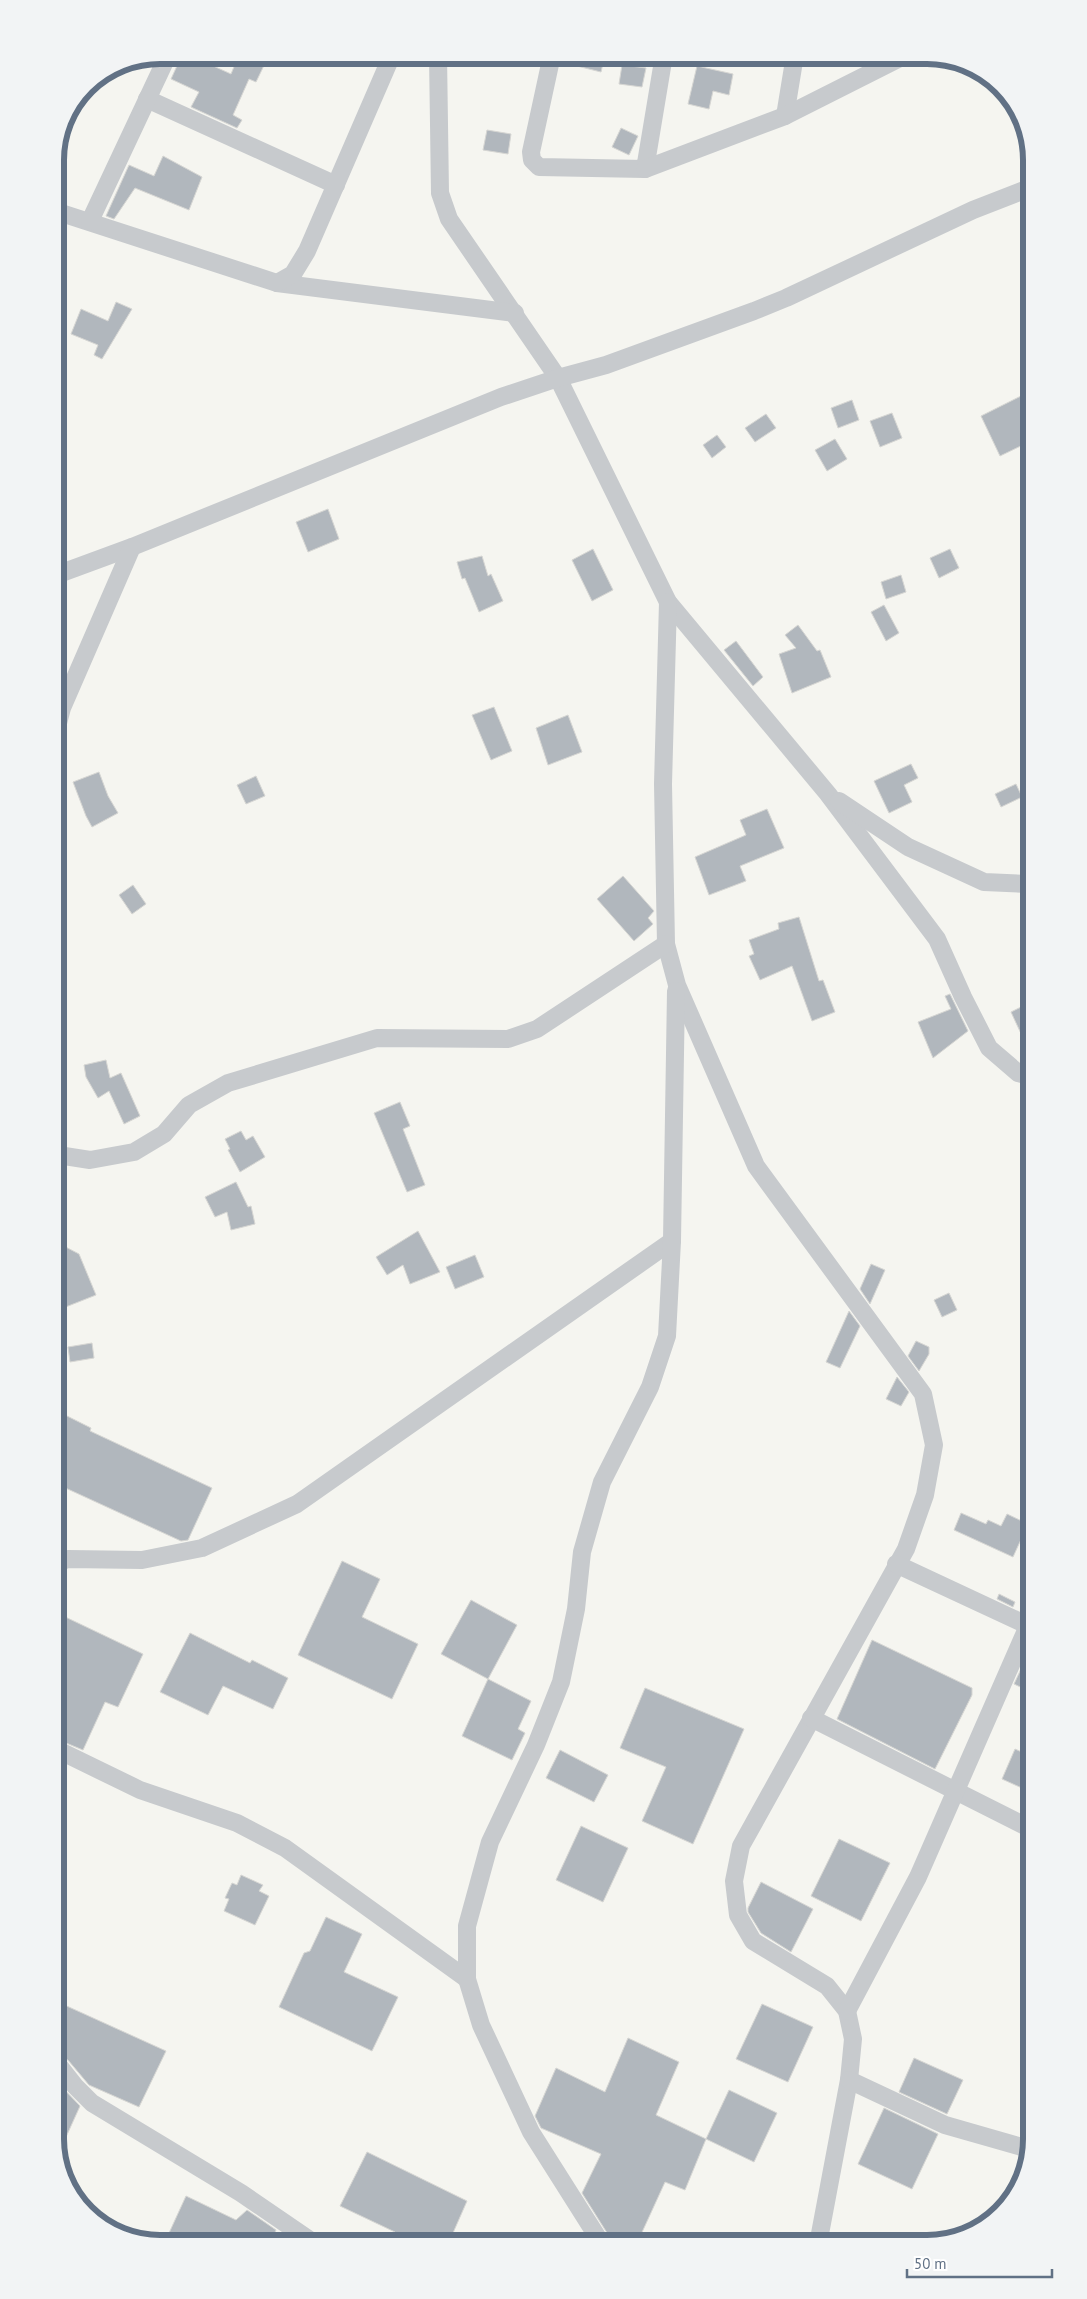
<svg xmlns="http://www.w3.org/2000/svg" width="1087" height="2299" font-family="'PT Sans',sans-serif">
	<rect width="100%" height="100%" fill="#f5f5f0"/>
	<g fill="#b1b7bd" stroke="#d6d6d3">
		<path d="M182,55H189L231,74L239,55H269L256,82L249,79L233,115L242,120L237,128L191,107L199,92L171,79Z"/>
		<path d="M562,55H605L601,72L561,62Z"/>
		<path d="M622,65L646,68L642,87L619,84Z"/>
		<path d="M697,66L733,74L729,95L713,91L709,109L688,104Z"/>
		<path d="M621,128L638,136L629,155L612,147Z"/>
		<path d="M487,130L511,134L508,154L483,150Z"/>
		<path d="M163,156L202,177L189,210L135,188L114,219L106,216L129,165L154,176Z"/>
		<path d="M116,302L132,309L102,359L94,355L98,345L71,334L81,309L108,321Z"/>
		<path d="M1027,393V443L1000,456L981,416Z"/>
		<path d="M852,400L859,420L838,428L831,408Z"/>
		<path d="M892,413L902,438L880,447L870,421Z"/>
		<path d="M766,414L776,428L755,442L745,428Z"/>
		<path d="M717,435L726,447L712,458L703,445Z"/>
		<path d="M835,439L847,459L827,471L815,450Z"/>
		<path d="M328,509L339,539L308,552L296,522Z"/>
		<path d="M593,549L613,590L592,601L572,560Z"/>
		<path d="M950,549L959,568L939,578L930,558Z"/>
		<path d="M482,556L488,576L491,574L503,601L479,612L465,578L462,579L457,562Z"/>
		<path d="M901,575L906,592L886,599L881,582Z"/>
		<path d="M884,605L899,633L886,641L871,612Z"/>
		<path d="M798,625L817,651L820,650L831,677L792,693L779,654L796,648L785,635Z"/>
		<path d="M736,641L763,677L753,686L724,650Z"/>
		<path d="M494,707L512,751L491,760L472,715Z"/>
		<path d="M568,715L582,752L548,765L536,728Z"/>
		<path d="M911,764L918,778L904,785L912,802L889,813L874,781Z"/>
		<path d="M99,772L108,796L118,813L92,827L86,816L73,782Z"/>
		<path d="M256,776L265,796L246,804L237,785Z"/>
		<path d="M1016,784L1022,797L1001,807L995,794Z"/>
		<path d="M767,809L784,848L740,866L746,881L709,895L695,857L746,835L740,820Z"/>
		<path d="M623,876L654,911L648,918L653,924L634,941L597,899Z"/>
		<path d="M133,885L146,904L132,914L119,895Z"/>
		<path d="M799,917L819,981L823,980L835,1012L812,1021L792,966L760,980L749,956L754,954L749,940L779,929L778,923Z"/>
		<path d="M950,994L968,1031L933,1058L918,1022L951,1009L945,996Z"/>
		<path d="M1029,1003V1051L1011,1012Z"/>
		<path d="M106,1060L110,1078L121,1073L140,1116L124,1124L109,1091L98,1098L86,1077L84,1065Z"/>
		<path d="M400,1102L410,1126L403,1129L425,1185L407,1192L374,1113Z"/>
		<path d="M241,1131L246,1140L253,1136L265,1157L240,1172L228,1150L230,1149L225,1139Z"/>
		<path d="M236,1182L248,1207L251,1206L255,1224L231,1230L227,1212L215,1217L205,1197Z"/>
		<path d="M418,1231L440,1272L410,1284L403,1265L387,1275L376,1257Z"/>
		<path d="M58,1243L79,1254L96,1295L58,1310Z"/>
		<path d="M475,1255L484,1277L455,1289L446,1267Z"/>
		<path d="M871,1264L885,1270L870,1304L860,1289Z"/>
		<path d="M949,1293L957,1310L942,1317L934,1300Z"/>
		<path d="M849,1311L860,1326L840,1368L826,1362Z"/>
		<path d="M916,1341L929,1347V1354L919,1371L908,1356Z"/>
		<path d="M92,1343L94,1358L70,1362L68,1347Z"/>
		<path d="M897,1377L909,1392L901,1406L886,1399Z"/>
		<path d="M59,1412L91,1428L90,1431L212,1488L188,1540L181,1541L59,1485Z"/>
		<path d="M961,1513L986,1524L988,1520L1001,1526L1007,1514L1028,1524L1013,1557L954,1530Z"/>
		<path d="M342,1561L380,1579L362,1617L418,1644L392,1699L298,1655Z"/>
		<path d="M999,1594L1015,1602L1013,1607L997,1599Z"/>
		<path d="M471,1600L517,1625L488,1679L441,1654Z"/>
		<path d="M59,1614L143,1654L118,1707L105,1702L83,1750L59,1740Z"/>
		<path d="M190,1633L250,1663L252,1660L288,1678L273,1709L223,1686L208,1715L160,1692Z"/>
		<path d="M872,1640L972,1688V1695L935,1769L837,1719Z"/>
		<path d="M1021,1669L1031,1674V1692L1014,1684Z"/>
		<path d="M488,1679L531,1701L518,1729L525,1733L512,1760L462,1736Z"/>
		<path d="M645,1688L744,1729L693,1844L642,1821L666,1767L620,1748Z"/>
		<path d="M1015,1749L1031,1756V1775L1024,1789L1002,1779Z"/>
		<path d="M560,1750L608,1775L594,1802L546,1778Z"/>
		<path d="M581,1826L628,1848L603,1902L556,1880Z"/>
		<path d="M839,1839L890,1863L861,1921L811,1896Z"/>
		<path d="M241,1875L263,1885L259,1891L269,1896L255,1925L224,1911L229,1899L225,1898L232,1883L237,1885Z"/>
		<path d="M761,1882L813,1909L791,1952L761,1933L748,1912V1908Z"/>
		<path d="M326,1917L362,1934L344,1972L398,1997L372,2051L279,2007L304,1953L310,1951Z"/>
		<path d="M60,2003L166,2051L139,2107L89,2085L68,2060L60,2057Z"/>
		<path d="M762,2004L813,2027L788,2082L736,2059Z"/>
		<path d="M628,2038L679,2062L656,2115L706,2139L685,2190L665,2182L638,2241H619L609,2236L582,2193L601,2154L541,2128L535,2116L556,2068L605,2092Z"/>
		<path d="M914,2058L963,2080L947,2114L899,2092Z"/>
		<path d="M60,2085L80,2106L61,2148L60,2100Z"/>
		<path d="M729,2090L777,2113L754,2162L706,2139Z"/>
		<path d="M884,2108L938,2134L912,2189L858,2164Z"/>
		<path d="M367,2152L467,2201L449,2242H390L395,2232L340,2206Z"/>
		<path d="M186,2196L236,2220L247,2210L276,2230L270,2243L164,2244Z"/>
	</g>
	<g fill="none" stroke-linecap="round" stroke-linejoin="round">
		<g stroke="#c7cacd" stroke-width="18">
			<path d="M438,55L440,193L449,219L558,378L668,602L828,794L937,939L963,997L989,1048L1018,1073L1029,1076"/>
			<path d="M552,55L531,152L532,160L539,167L645,169L664,55"/>
			<path d="M147,99L336,185"/>
			<path d="M785,116L795,55"/>
			<path d="M645,169L785,116L906,55"/>
			<path d="M55,211L277,283L515,313"/>
			<path d="M90,221L168,55"/>
			<path d="M277,283L293,274L307,251L392,55"/>
			<path d="M56,575L132,547L501,397L558,378L606,365L754,311L786,298L973,210L1027,189"/>
			<path d="M668,602L663,784L666,944L677,985L756,1166L923,1394L934,1445L925,1495L906,1549L741,1846L734,1881L738,1915L753,1941L827,1986L847,2011L853,2039L849,2080L819,2239"/>
			<path d="M57,727L62,708L132,547"/>
			<path d="M839,801L908,847L984,882L1028,884"/>
			<path d="M58,1155L90,1160L134,1152L164,1134L189,1105L228,1083L377,1038L508,1039L537,1029L666,944"/>
			<path d="M59,1562L68,1559L142,1560L202,1548L297,1504L672,1241"/>
			<path d="M896,1564L1031,1627"/>
			<path d="M811,1718L1031,1829"/>
			<path d="M60,1751L140,1790L237,1823L285,1848L467,1979"/>
			<path d="M847,2011L918,1877L1031,1619"/>
			<path d="M60,2067L75,2086L92,2103L241,2193L314,2243"/>
			<path d="M849,2080L945,2125L1029,2149"/>
			<path d="M600,2241L531,2132L481,2025L467,1979V1926L490,1842L536,1745L561,1682L576,1609L582,1552L602,1482L650,1387L667,1336L672,1241L676,991"/>
		</g>
	</g>
	<path d="M0 0H1087V2299H0ZM160 64H927A96 96 0 0 1 1023 160V2139A96 96 0 0 1 927 2235H160A96 96 0 0 1 64 2139V160A96 96 0 0 1 160 64Z" fill="#f2f4f5" fill-rule="evenodd"/>
	<path fill="none" stroke="#617185" stroke-width="6" d="M160 64H927A96 96 0 0 1 1023 160V2139A96 96 0 0 1 927 2235H160A96 96 0 0 1 64 2139V160A96 96 0 0 1 160 64Z"/>
	<path d="M907 2269v8h145v-8" fill="none" stroke="#617185" stroke-width="2.5"/>
	<text x="914" y="2269" font-size="15" fill="#617185" stroke="#ffffff" stroke-width="4" paint-order="stroke">50 m</text>
</svg>
